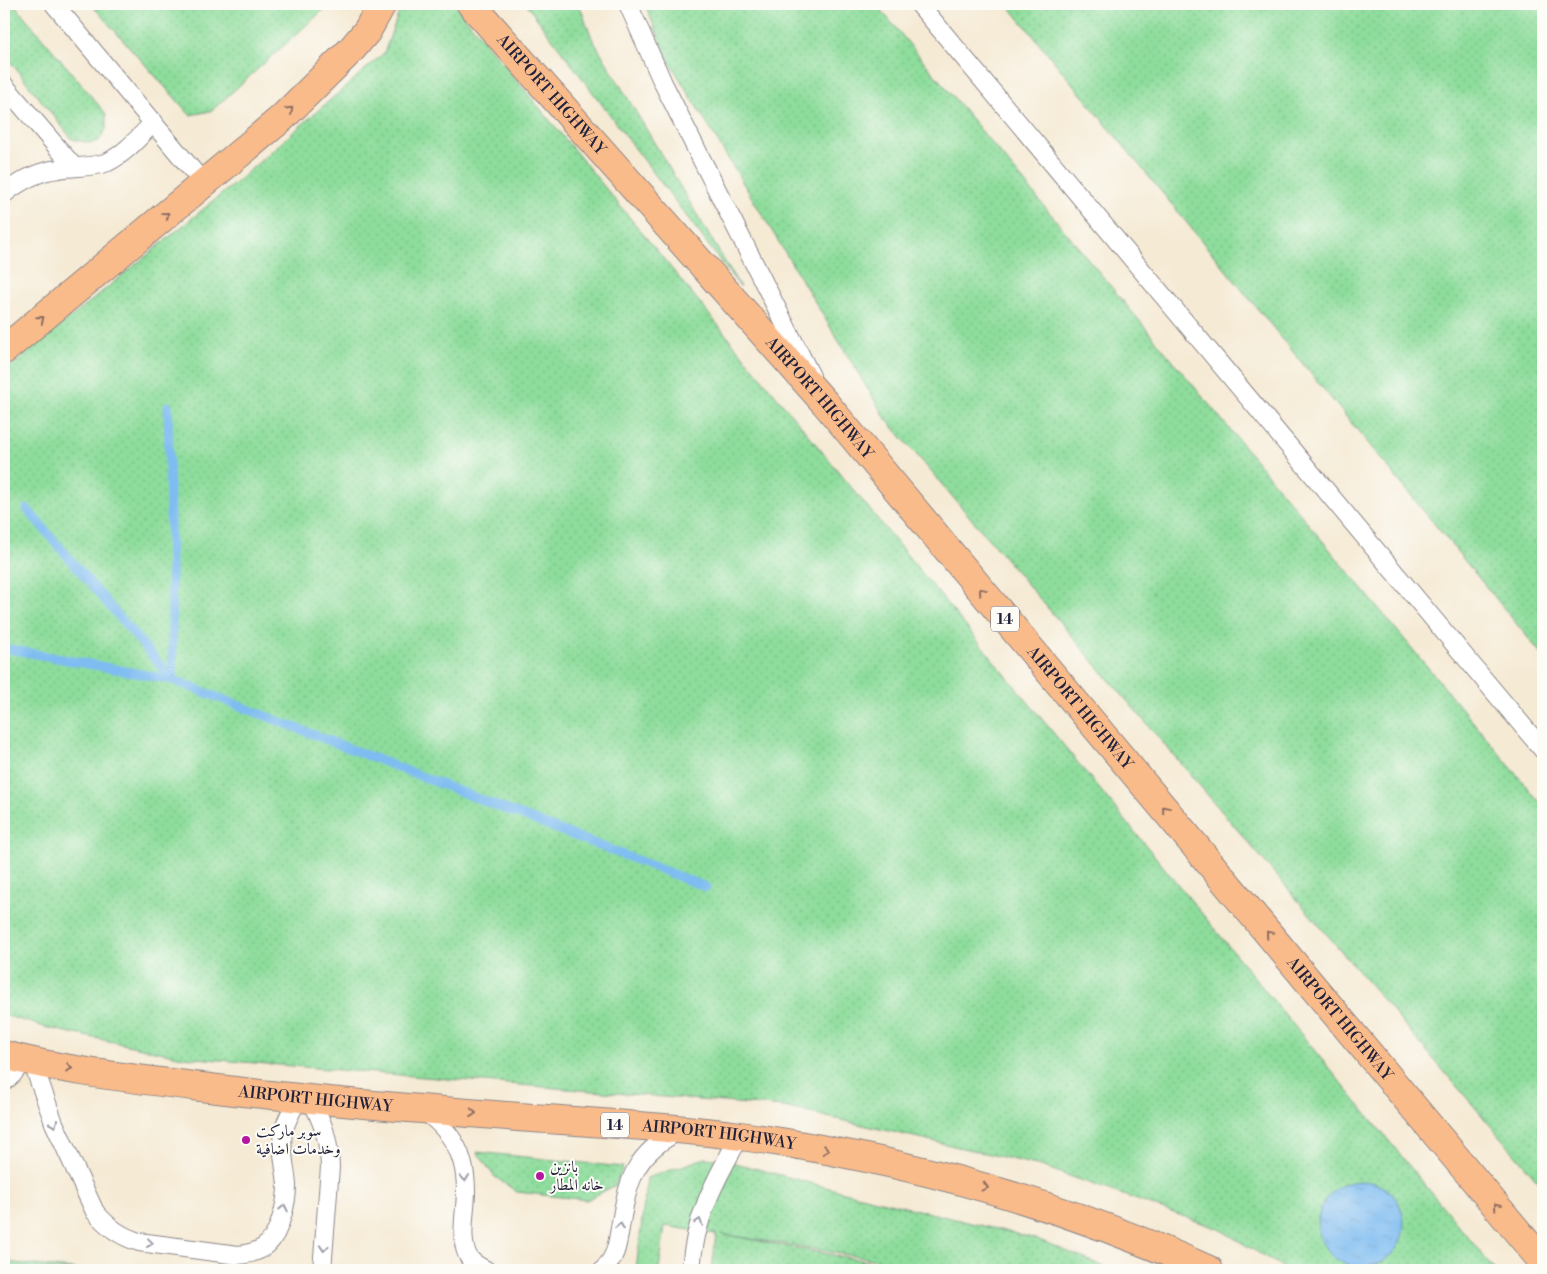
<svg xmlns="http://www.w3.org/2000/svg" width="1547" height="1274" font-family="'Libre Bodoni',Amiri,serif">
	<defs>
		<pattern id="grass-dots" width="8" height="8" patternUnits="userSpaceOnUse" patternTransform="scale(1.25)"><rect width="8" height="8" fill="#8edd9c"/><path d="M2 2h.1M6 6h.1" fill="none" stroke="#7abd87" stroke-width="1.8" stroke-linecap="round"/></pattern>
		<pattern id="water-ripples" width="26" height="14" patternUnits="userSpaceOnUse" patternTransform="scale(1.25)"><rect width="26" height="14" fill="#7ebcf1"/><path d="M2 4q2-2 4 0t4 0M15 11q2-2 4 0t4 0" fill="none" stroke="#6da1d0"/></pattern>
	</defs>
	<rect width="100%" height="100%" fill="#fdfcf7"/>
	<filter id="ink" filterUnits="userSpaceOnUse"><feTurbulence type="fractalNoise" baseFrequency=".02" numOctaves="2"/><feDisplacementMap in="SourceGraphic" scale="10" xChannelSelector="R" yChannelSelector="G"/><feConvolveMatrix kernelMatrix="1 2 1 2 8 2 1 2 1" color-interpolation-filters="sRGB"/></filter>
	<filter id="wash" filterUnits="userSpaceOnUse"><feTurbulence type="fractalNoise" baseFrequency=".0096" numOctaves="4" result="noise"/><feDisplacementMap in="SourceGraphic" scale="20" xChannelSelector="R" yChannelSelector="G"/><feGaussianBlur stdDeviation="1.12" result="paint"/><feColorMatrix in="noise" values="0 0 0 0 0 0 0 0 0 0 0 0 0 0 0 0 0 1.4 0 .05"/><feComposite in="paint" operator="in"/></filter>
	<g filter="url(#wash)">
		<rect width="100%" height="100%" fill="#f5ead4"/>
		<g fill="url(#grass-dots)" stroke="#58806c">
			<path d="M4,4H14L106,114V129L99,141L90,143L72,139L4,54Z"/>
			<path d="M91,4H330L211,111L190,115Z"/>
			<path d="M402,4H454L1495,1270H1287L1219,1229L1041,1166L784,1107L183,1057L48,1028L4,1015V372L234,184L384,53Z"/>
			<path d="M526,4H579L592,38L740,287Z"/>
			<path d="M645,4H876L1543,806V1187L886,419L669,61Z"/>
			<path d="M1007,4H1543V656Z"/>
			<path d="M477,1152L623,1167L616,1185L587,1200L517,1192L494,1176Z"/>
			<path d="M705,1158L724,1160L848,1193L1037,1239L1112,1270H934L785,1244L721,1234L914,1270H712L716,1234L665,1226L659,1270H636L647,1178Z"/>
			<path d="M4,1258L5,1262L82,1270H4Z"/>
		</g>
		<circle fill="url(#water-ripples)" stroke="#506f96" cx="1361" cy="1224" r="43"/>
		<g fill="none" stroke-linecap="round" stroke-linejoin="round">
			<g stroke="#7ebcf1" stroke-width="9">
				<path d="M168,406L173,680"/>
				<path d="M27,509L173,680"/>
				<path d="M4,648L173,680L706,887"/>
			</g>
		</g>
	</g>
	<g filter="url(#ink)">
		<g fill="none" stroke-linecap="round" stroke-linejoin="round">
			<defs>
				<g id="lane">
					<path d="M54,4L204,184"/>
					<path d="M628,4L663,83L811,376"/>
					<path d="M919,4L1543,750"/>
					<path d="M4,85L74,167"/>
					<path d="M4,194C20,181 38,171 59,169C75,166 92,168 108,162C126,153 140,136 154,122"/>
					<path d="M32,1061L54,1123L95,1212C108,1227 120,1236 139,1242L238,1255C265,1253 275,1241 282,1216C285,1206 287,1196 287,1186C286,1168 280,1150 283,1132C286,1120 293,1108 299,1097"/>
					<path d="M4,1082L13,1074L23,1060"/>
					<path d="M310,1098C323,1122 329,1140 330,1167L322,1270"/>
					<path d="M423,1110C441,1123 456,1139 462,1161C465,1171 466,1181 466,1191C466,1210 458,1244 470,1259C474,1264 480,1267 486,1270"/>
					<path d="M603,1270C616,1257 617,1246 620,1228C628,1180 634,1153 681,1130"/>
					<path d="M691,1270C694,1219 715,1180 740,1136"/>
				</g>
				<g id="primary">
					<path id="s1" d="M471,4L825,403L1543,1262"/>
					<path d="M4,350L282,118L351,50L367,31L382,4"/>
					<path id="s2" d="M4,1055C65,1071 130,1078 193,1086C305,1100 418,1109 532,1118C601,1123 672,1127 741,1136C905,1159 1058,1202 1209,1270"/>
				</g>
			</defs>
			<use href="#lane" stroke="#8c8688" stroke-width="20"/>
			<use href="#primary" stroke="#8c8688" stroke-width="30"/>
			<use href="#lane" stroke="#fff" stroke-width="18"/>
			<use href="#primary" stroke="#fabb8b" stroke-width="28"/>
		</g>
		<defs><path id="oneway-chevron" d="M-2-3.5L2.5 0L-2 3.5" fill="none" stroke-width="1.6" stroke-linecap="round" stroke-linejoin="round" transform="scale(1.25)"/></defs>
		<g stroke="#8e6e63">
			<use href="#oneway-chevron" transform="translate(290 110) rotate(-43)"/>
			<use href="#oneway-chevron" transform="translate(166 215) rotate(-40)"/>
			<use href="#oneway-chevron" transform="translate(41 319) rotate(-40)"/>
			<use href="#oneway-chevron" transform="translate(982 591) rotate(-130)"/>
			<use href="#oneway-chevron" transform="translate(1165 809) rotate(-130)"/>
			<use href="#oneway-chevron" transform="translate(1269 934) rotate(-130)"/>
			<use href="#oneway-chevron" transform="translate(69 1068) rotate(9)"/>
			<use href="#oneway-chevron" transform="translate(473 1113) rotate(4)"/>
			<use href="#oneway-chevron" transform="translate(826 1150) rotate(9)"/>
			<use href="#oneway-chevron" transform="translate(985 1187) rotate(15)"/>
			<use href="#oneway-chevron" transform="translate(1497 1206) rotate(-130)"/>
		</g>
		<g stroke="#9c9ca7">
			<use href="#oneway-chevron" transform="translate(54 1124) rotate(67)"/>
			<use href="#oneway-chevron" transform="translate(465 1178) rotate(84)"/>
			<use href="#oneway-chevron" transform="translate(284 1208) rotate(-78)"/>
			<use href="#oneway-chevron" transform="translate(699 1222) rotate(-73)"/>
			<use href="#oneway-chevron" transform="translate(620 1226) rotate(-80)"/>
			<use href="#oneway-chevron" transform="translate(150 1243) rotate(7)"/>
			<use href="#oneway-chevron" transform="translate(324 1248) rotate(94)"/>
		</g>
	</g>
	<g fill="#b5179e" stroke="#fdfcf7" stroke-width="2">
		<circle cx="246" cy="1140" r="5"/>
		<circle cx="540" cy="1176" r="5"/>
	</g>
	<g text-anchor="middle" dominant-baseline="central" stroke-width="4" stroke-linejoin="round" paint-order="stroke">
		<g fill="#fdfcf7" stroke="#646373" stroke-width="1">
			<rect x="991" y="606.5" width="28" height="25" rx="4"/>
			<rect x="601" y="1112.5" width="28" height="25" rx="4"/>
		</g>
		<g font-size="15" font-weight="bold" fill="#22223b">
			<text x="1005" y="619">14</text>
			<text x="615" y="1125">14</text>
		</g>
		<g font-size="16" fill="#22223b" stroke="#fdfcf7">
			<text stroke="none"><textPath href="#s1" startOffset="121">AIRPORT HIGHWAY</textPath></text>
			<text stroke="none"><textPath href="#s1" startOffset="526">AIRPORT HIGHWAY</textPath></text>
			<text stroke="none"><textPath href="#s1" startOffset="931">AIRPORT HIGHWAY</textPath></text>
			<text stroke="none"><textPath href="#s1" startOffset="1336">AIRPORT HIGHWAY</textPath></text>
			<text stroke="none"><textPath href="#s2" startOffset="315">AIRPORT HIGHWAY</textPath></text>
			<text stroke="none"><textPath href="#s2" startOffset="720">AIRPORT HIGHWAY</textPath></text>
		</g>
		<g font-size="16" fill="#22223b" stroke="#fdfcf7" text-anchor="start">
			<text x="256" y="1131">سوبر ماركت<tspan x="256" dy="18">وخدمات اضافية</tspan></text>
			<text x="550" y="1167">بانزين<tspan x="550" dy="18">خانه المطار</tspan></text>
		</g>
	</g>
	<rect width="1547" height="1274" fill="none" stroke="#fdfcf7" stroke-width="20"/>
</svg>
